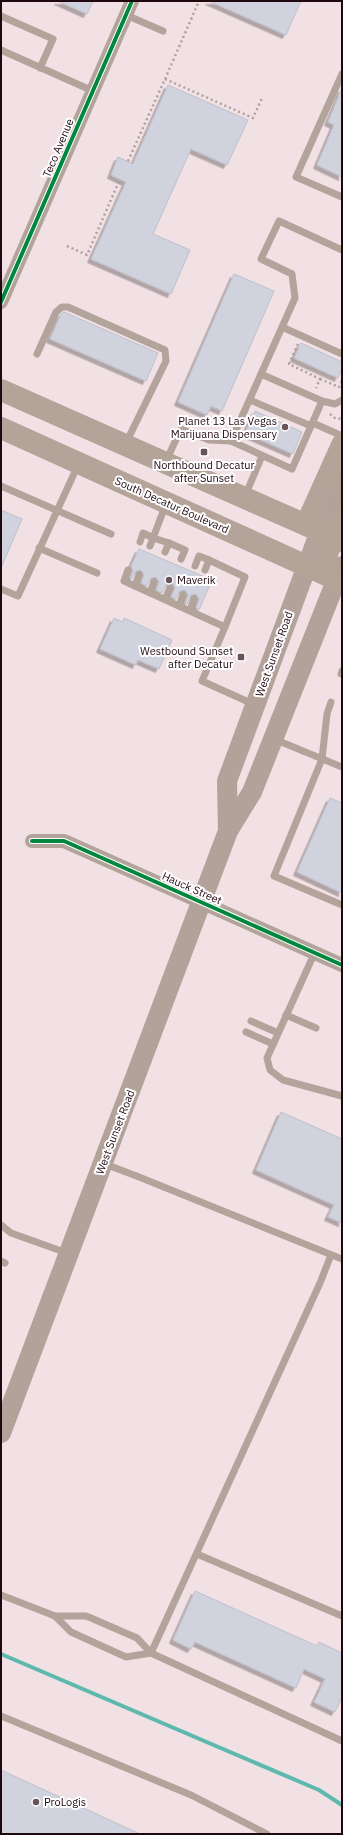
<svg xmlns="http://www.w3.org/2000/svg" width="343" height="1835" font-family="'IBM Plex Sans',sans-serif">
	<defs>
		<filter id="shadow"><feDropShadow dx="-3.5" dy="3.5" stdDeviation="0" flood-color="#0004"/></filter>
	</defs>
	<rect width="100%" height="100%" fill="#f1e0e4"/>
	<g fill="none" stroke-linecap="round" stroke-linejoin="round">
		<path stroke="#5db8ad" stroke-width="4" d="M1,1654L319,1790L342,1805"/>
	</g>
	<g fill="#d0d3dd" stroke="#bdc0ca" filter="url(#shadow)">
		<path d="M58,1H93L87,14Z"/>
		<path d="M209,1H301L286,35Z"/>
		<path d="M168,85L248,120L227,165L191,149L153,234L190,250L171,294L91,259L126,182L111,175L118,157L133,164Z"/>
		<path d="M342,88V177L317,165L334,125L328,122Z"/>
		<path d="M234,274L274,291L222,411L211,406L207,415L178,402Z"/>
		<path d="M64,312L158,353L146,381L50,339L61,314Z"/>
		<path d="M301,343L342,362V369L338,378L294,358Z"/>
		<path d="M255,411L302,432L293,454L245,433Z"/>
		<path d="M1,510L22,519L1,568Z"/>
		<path d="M139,549L212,580L199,610L196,608L199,599L196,594L191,595L187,604L185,603L188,595L185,590L180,591L176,599L171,597L175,588L172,583L167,584L162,593L156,590L159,582L156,577L151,578L147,586L141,583L144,575L141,570L136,571L132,579L130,578L133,571L131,566Z"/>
		<path d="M114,618L123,622L124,618L172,640L159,669L138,660L136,665L100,649Z"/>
		<path d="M330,798L342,803V893L297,872Z"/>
		<path d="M281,1112L342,1139V1223L328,1217L334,1205L256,1170Z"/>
		<path d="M195,1591L317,1646L319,1642L342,1653V1697L335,1712L314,1702L325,1679L304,1669L296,1688L195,1642L191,1649L173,1640Z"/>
		<path d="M1,1770L140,1834H1Z"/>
	</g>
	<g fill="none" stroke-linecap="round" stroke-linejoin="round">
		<g stroke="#aea19d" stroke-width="2.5" stroke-dasharray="2 3" stroke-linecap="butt">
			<path d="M165,79L199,1"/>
			<path d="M128,161L165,79L253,118L262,98"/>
			<path d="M67,246L87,255L120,179"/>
			<path d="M298,344L289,364L320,379L316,388"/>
			<path d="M320,379L339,387L342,380"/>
			<path d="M330,414L335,418L342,419"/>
		</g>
		<g stroke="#b2a49b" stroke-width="7">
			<path d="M126,15L163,31"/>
			<path d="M1,16L53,39L40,68"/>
			<path d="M1,50L93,91"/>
			<path d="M342,74L296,177L342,197"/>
			<path d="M282,327L342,354"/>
			<path d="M37,354L56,312L62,307H68L165,350L166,361L126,443"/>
			<path d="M250,400L311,426"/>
			<path d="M322,401L335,404L342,400"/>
			<path d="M313,423L342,436"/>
			<path d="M231,441L295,298L292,274L261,259L279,221L342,250"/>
			<path d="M166,461L181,429L209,440L231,441L292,469L322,401L261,374"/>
			<path d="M1,486L111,534"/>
			<path d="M245,496L262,456"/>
			<path d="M140,542L143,533L153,538L166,504"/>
			<path d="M150,546L153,538L169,543"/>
			<path d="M39,548L97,573"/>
			<path d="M165,552L169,543L185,550L181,559"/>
			<path d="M209,560L245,577L225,627"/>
			<path d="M195,566L199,556L209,560L205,570"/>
			<path d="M128,570L124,581L225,627L202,681L253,704"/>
			<path d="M135,586L139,575"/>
			<path d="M1,589L18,596L78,465"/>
			<path d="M150,593L154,582"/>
			<path d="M165,599L170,588"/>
			<path d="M179,606L183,595"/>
			<path d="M190,610L194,599"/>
			<path d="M341,674L342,671"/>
			<path d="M331,702L327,714L322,759L274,876L342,905"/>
			<path d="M274,739L342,767"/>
			<path d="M315,952L267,1058L270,1070L283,1080L342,1096"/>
			<path d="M286,1015L316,1028"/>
			<path d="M251,1021L278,1033"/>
			<path d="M246,1032L273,1044"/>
			<path d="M105,1164L139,1177L342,1259"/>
			<path d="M1,1225L11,1233L67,1253"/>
			<path d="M1,1261L5,1263"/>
			<path d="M197,1554L342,1616"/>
			<path d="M1,1595L55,1616H86L91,1618L137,1638L151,1653L342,1741"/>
			<path d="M55,1616L71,1632L126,1657L151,1653"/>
			<path d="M151,1653L320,1283L331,1255"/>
			<path d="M1,1716L191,1795L267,1834"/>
		</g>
		<g stroke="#b2a49b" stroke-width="14">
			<path d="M1,302L132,1"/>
			<path d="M32,841H64L342,965"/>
		</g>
		<g stroke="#b2a299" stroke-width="20">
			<path d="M228,831L227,781L320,531L342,481"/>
			<path d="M1,1433L228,831L252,792L342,566"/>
		</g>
		<g stroke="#b4a399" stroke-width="22">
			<path d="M1,390L342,541"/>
			<path d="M1,428L342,582"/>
			<path d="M306,525L342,445"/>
			<path d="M319,571L342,520"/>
		</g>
		<defs>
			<g id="cycleway">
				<path d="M1,302L132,1"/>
				<path d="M32,841H64L342,965"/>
			</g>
		</defs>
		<use href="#cycleway" stroke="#fff" stroke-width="6"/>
		<use href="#cycleway" stroke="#00873e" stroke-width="4"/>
	</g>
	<g fill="#69545a" stroke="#fff" stroke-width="1.5">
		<circle cx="285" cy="427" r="4"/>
		<rect x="200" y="448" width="8" height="8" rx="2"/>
		<circle cx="169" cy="580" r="4"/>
		<rect x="237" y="653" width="8" height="8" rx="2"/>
		<circle cx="36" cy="1802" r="4"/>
	</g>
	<g text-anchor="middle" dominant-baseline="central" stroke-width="4" stroke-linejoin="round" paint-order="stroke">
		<g font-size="11" fill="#200810" stroke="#fff">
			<text transform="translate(58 148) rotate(-67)">Teco Avenue</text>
			<text transform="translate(172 505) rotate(24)">South Decatur Boulevard</text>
			<text transform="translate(274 654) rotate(-70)">West Sunset Road</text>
			<text transform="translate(192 888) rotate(24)">Hauck Street</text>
			<text transform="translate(115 1132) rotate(-69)">West Sunset Road</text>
		</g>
		<g font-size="11" fill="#200810" stroke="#fff" text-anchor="end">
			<text x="277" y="421">Planet 13 Las Vegas<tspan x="277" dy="13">Marijuana Dispensary</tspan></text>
			<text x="204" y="465" text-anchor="middle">Northbound Decatur<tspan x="204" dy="13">after Sunset</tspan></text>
			<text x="177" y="580" text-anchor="start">Maverik</text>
			<text x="233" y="651">Westbound Sunset<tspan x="233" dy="13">after Decatur</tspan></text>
			<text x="44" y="1802" text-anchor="start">ProLogis</text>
		</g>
	</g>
	<rect width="343" height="1835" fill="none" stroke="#200810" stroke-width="4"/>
</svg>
